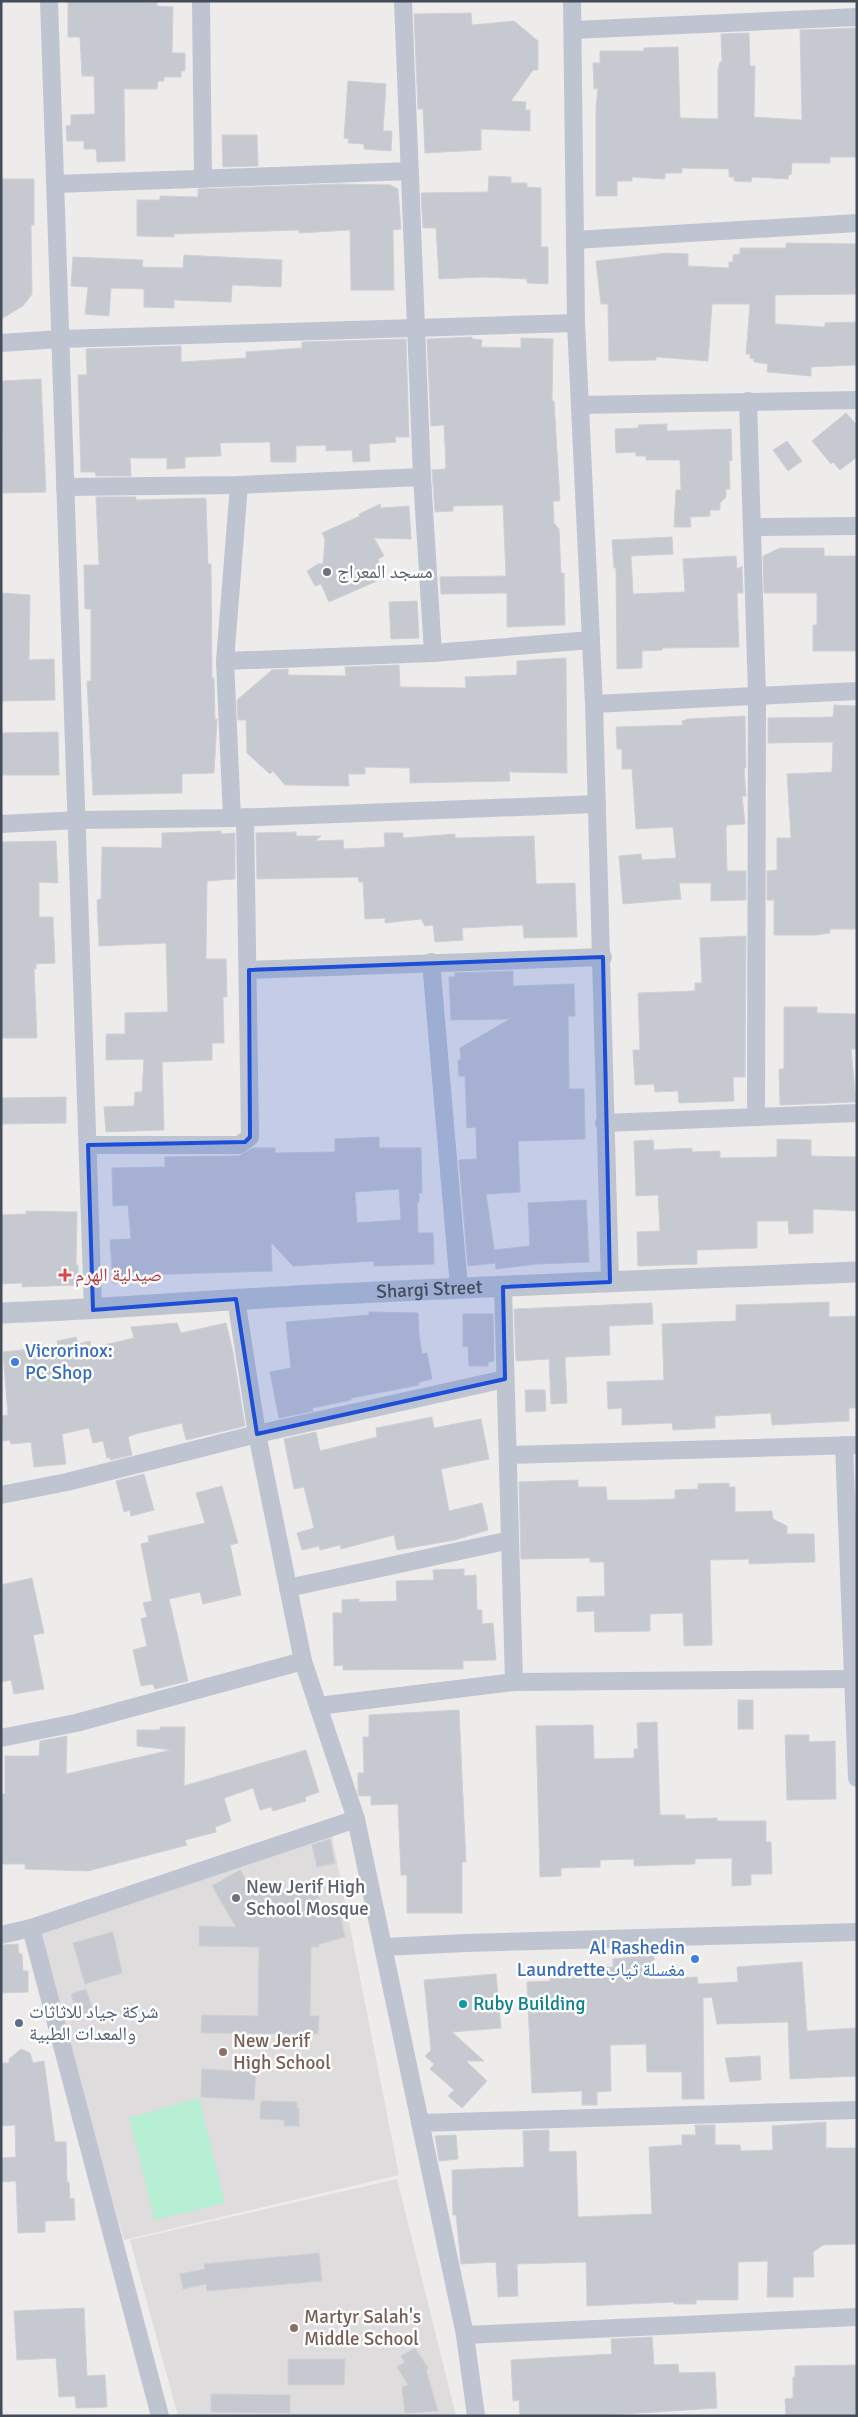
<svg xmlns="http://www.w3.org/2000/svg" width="858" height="2417" font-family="Signika,'Noto Naskh Arabic',sans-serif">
	<rect width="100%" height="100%" fill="#eeebeb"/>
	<g fill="#dfdcdd">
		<path d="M331,1831L399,2175L124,2240L36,1930Z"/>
		<path d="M397,2179L456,2416H178L130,2240Z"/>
	</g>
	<path fill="#b6efd3" d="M199,2098L225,2203L155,2220L129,2118Z"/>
	<g fill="#c7c9d1" stroke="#cfd0d7" fill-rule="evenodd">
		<path d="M68,1L157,2V6L173,7L172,53H185V71H181V77H164V81H158L157,89H124L125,161L97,162L96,149H84V141H67L66,126L71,125V115L95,114L94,76H82L80,37H68Z"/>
		<path d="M471,13L472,25L514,21L538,41V70H533L511,101L526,102L525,110H530V131L481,129V150L425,153L423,109H418L414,14Z"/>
		<path d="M857,28V157H830V163H792L791,175L789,174L788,179L752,177L751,182L734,181V177H729V169L682,168V173H665V179L632,177V181H617V196H596V107L598,88L594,89L593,63H600V51H644V48L678,47L680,117L681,118L718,119V70L720,62H722L721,34L749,33L750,66H755L754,117L802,120L800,30Z"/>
		<path d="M348,81L386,84L383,131H392L391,151L364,149V144L348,143L349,139L344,138Z"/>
		<path d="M222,135H257L258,166L223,167Z"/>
		<path d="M489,176L511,177V183H527V187L541,188V247H548V284L527,283V279L483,277L439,279L436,228H423L421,193L488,192Z"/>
		<path d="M1,179H34V225H31L32,294L23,306L1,319Z"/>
		<path d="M338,184L390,185L398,189L401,229L393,230L394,290H351L350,230L299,233V230L174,234V237L137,236V200H160V196L198,197V189Z"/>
		<path d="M786,243L857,244V294L775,295V324L825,327V323L857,322V365L811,367V376L767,372L768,364L754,362V359L750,358V354H746L750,304H712L708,361L656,357V360L609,361L608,304H601L596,261L667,253L688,254V266L729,268V262H733V255L740,254V248H786Z"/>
		<path d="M184,255L282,260L281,287L232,285L231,302L174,300V308L144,307V289L111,288L109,316L85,314L88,287L71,286L73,257L143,260L142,267L183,268Z"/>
		<path d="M472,337V339L482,340L481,347L521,348V338L553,339L552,401H554L560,501H553L554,523L559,529L561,573H564L565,625L507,627V593L441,594L440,577L506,576L503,505L453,506V511L435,512L432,470L445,469L446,467L444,425L431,426L427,339Z"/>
		<path d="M406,339L409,437H395L396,442L369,444L370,461L353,462L352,450L326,451V445L296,446V462H271L270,442L220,443L221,456L185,457V468L167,469V458H130L131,476H96L95,472H81L78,375H87L86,349L181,346V362L246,358V352L302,348V342Z"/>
		<path d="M41,379L46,492L3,493L1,381Z"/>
		<path d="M846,413L857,425V457L840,470L833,462L831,464L812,441Z"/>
		<path d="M667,424V431L731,429L732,460L729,461L730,489H726V497L720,503V510H710V516L690,517L691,527H674L676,490H681L680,460H646V456H636V452L616,453L615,429L639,428L638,425Z"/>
		<path d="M787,441L802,461L788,471L773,450Z"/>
		<path d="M96,497H136V500L206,498L208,564H211L212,678H214L215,720L217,719V721L214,773L182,774V793L93,795L87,681H91V609H85L84,565H99Z"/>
		<path d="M380,504L381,508L409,506L411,539L374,538L384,556L378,559L386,577L329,602L321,584L315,586L307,571L318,564H323L325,539L322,533L360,516L359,514Z"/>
		<path d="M672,537L673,554L631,556L633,594L685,592L683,559L736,556L737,569L742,566L743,593H737L739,647L662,648V650L642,651V668L617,669L616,568H614L612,540Z"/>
		<path d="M780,548H824V556H857V651H813V625H817V593H764L763,556Z"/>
		<path d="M1,593L30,595L29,660L54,659L55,700L1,701Z"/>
		<path d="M417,601L419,638L391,639L389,602Z"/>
		<path d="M566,658L567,773L509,772L510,781L410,783V768L365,767V774H348L349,786L285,785L273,771L270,774L247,753L246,720H238L237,700L272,670L288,669V675L346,676L345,667L399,665L400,687L466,688L465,677L517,675V661Z"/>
		<path d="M834,705L857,706V929H830V933L816,935H774V900H767V871L777,870V838H791L787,774L832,772L833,742L768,743V718L833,717Z"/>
		<path d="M745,716L746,768H744L746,796H742L745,824L727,825L726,829L727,871H746V900L711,901V883H679L681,899L623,904L619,856L641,854L642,860L676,858L673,827L636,829L632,769H622V749H617L616,727L683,725L682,721L688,719Z"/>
		<path d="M58,732L59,775H1V733Z"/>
		<path d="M221,831V834L235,833V879L207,881L206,959H226L227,997H223L224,1043H212V1060L162,1062L164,1130L106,1132L104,1107L134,1106L135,1092H142L144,1059L106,1060V1034H125V1013L168,1012L166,943L99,946L97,900L101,899L102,847L162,848V833Z"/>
		<path d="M296,832V836H321L315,841L343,840L344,849L385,847L384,833H403V838L455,834V838L534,836L536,884L575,883L577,937L524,938L523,925L462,928L463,940L435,942L433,925L425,926L421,919L385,923V918L365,919L363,882H359L358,877L257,879L256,833Z"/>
		<path d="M56,841L58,883L39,882V917H53L55,963L36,964V969H34L37,1038H1V842Z"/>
		<path d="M746,936L745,1077H733L734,1101L679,1103L678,1091L655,1092L654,1084L635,1085L633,1050H640L638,993L695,991V983H702L700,938Z"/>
		<path d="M513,971V986L574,984L575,1016H568L569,1089H584L585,1139L518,1141L520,1192L486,1194L496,1263L468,1266L459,1160L477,1159L476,1127L467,1128L465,1076H459L458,1060H461L460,1048L510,1019L451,1020L449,977H455V973Z"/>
		<path d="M784,1007H817V1013L857,1014V1049H851L856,1102L780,1105L779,1069H784Z"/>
		<path d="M66,1097V1123L1,1124V1098Z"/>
		<path d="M379,1137V1148H421L422,1193H419V1202L417,1203L418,1233H433L434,1264L374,1266V1261L293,1266L271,1242L272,1271L138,1275V1282L113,1283L110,1240L131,1239L128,1205L113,1206L112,1168L165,1167V1157L239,1156L253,1148H275V1153L335,1152V1139ZM399,1189L401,1220L357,1223L355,1192Z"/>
		<path d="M777,1139L811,1140V1156L857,1157V1211L813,1209V1233L789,1234L788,1221H757V1248L697,1250V1264L638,1266L637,1232L660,1231L658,1195L636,1196L634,1141L653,1140L654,1150L692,1148V1152L720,1151V1158L777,1157Z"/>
		<path d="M586,1200L589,1262L537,1264L496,1269L494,1250L530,1246L528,1203Z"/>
		<path d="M26,1211L77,1212L76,1265H78L79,1285L22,1287V1283L1,1284V1215L26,1214Z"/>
		<path d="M829,1302V1317L857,1316V1408H849V1421L772,1425L771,1413L715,1416V1428L673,1430L672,1423L622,1425V1408L608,1409L607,1382L664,1380L662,1324L736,1321V1305Z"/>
		<path d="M652,1303L653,1324L609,1326L610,1355L565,1357L567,1403L551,1404L549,1359L516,1361L514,1309Z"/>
		<path d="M369,1312L418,1313L419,1334L422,1354L427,1353L432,1379L419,1382V1385L351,1398V1400L312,1408L313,1411L279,1418L270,1372L291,1368L286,1322L369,1315Z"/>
		<path d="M463,1314H493L494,1361L488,1362V1366H469L468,1346L463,1347Z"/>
		<path d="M177,1323L181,1333L226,1323L233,1352L245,1426L186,1440L182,1423L135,1434L128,1437L132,1455L110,1460V1457L107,1458L103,1441L93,1443L89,1428L62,1434L66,1464L34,1467L31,1442L11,1444L10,1440L3,1441L1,1416L8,1415L3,1352L58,1346L57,1341L76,1337L78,1344L90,1341L91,1348L134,1338L131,1327Z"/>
		<path d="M525,1390H545L546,1411L526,1412Z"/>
		<path d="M432,1417L434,1428L481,1419L489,1459L441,1469L449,1511L482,1503L488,1530L455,1540L397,1550L394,1535L341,1549L340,1545L320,1550L319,1546L302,1550L297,1533L314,1528L304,1487L294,1489L284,1439L316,1432L320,1451L377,1437L376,1428Z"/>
		<path d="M144,1474L154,1510L131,1516L130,1510L124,1512L116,1481Z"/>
		<path d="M578,1480V1487H606L607,1500H643L675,1499V1490L698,1489V1484L729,1483V1487H735V1512L772,1511L773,1519L787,1526V1534H814L815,1562L749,1564V1559L710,1560L712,1645L684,1646L683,1613L650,1614V1631L595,1632L594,1611L577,1612V1597L605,1596L604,1562H590V1558L521,1559L519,1482Z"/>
		<path d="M222,1486L238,1543L230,1545L241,1595L203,1604L200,1592L169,1599L188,1681L155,1689L153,1684L141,1686L133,1650L147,1646L141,1619L147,1617L143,1603L152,1601L141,1544L149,1542L148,1536L205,1523L196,1493Z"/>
		<path d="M464,1569V1576L476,1575L477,1610H482V1624L493,1623L496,1660L463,1661V1669L343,1670V1665L334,1666L333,1613H342V1600L359,1599V1602L397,1601L396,1581L434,1580L433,1570Z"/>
		<path d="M32,1578L44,1633L33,1635L44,1689L14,1694L11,1680L1,1682V1585Z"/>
		<rect x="738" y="1700" width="15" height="29"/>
		<path d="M459,1710L466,1862H462V1913H407V1875H401L398,1804L371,1805V1796H359L358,1792V1773H364L363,1737H369V1715Z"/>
		<path d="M657,1722L660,1815H685V1819L717,1818V1821H766V1842H771L772,1874H751V1885L732,1886V1858L695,1859V1864L634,1866V1859L600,1860V1867L561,1868V1876L540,1877L536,1726L593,1725L594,1759L634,1758V1749H638L637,1723Z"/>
		<path d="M160,1727H185L184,1786L306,1750L319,1792L305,1797L306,1801L273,1811L271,1807L260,1810L253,1788L224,1798L231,1821L215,1827L216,1832L185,1840L187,1845L88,1871L25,1869V1864H1V1794H5V1756H39L40,1741L67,1736L66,1774L171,1750L137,1746V1730H160Z"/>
		<path d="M785,1735H809V1742L835,1741L836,1799L787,1800Z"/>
		<path d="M330,1839L335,1863L317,1867L312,1845Z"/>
		<path d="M240,1870L253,1892H319V1910L338,1906L345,1937L319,1944V1947H311L310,2016H319L318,2034L201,2033L202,2015L258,2016L259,1947L199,1946V1926L236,1927L212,1886Z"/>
		<path d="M113,1932L122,1973L85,1984L73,1943Z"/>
		<path d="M18,1944L19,1954H22L23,1971H28V1992L1,1993V1945Z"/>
		<path d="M654,1955L655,1979L697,1977L698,1984L738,1982L737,1967L802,1962L807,2031L857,2028V2076L790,2079L788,2022L717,2024L712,1997L703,1998L704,2099H682V2072H647L646,2044L610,2045L611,2091L597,2092V2105H582V2091L532,2093L527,1982L550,1981L549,1968L613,1967V1959Z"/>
		<path d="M496,1974L501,2028L452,2032L484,2061H466L487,2081L462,2108L448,2096L454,2090L430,2069L434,2064L425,2056L431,2050L424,1980Z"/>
		<path d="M86,1989L93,2011L78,2016L71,1994Z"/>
		<path d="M21,2049L30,2053L33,2063L44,2061L55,2142H66L67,2182H69L70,2199L74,2198L75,2220L45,2221V2232L18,2233L16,2181L1,2182V2158L16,2157L15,2125L1,2126V2063H9V2059Z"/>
		<path d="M760,2056L761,2080L730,2082L725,2058Z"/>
		<path d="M202,2069L256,2072L254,2100L201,2097Z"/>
		<path d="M261,2101L297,2102V2108H299V2126H284V2120L260,2119Z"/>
		<path d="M826,2122V2148H857V2244L823,2245L813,2252L814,2277H793V2297H767L768,2261L738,2262V2300H696V2304H674V2302L587,2306L586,2262L517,2264L518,2296L498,2297L496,2262L461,2264L456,2215H453L452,2170L524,2167L523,2131L549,2130V2152L576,2151L578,2217L652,2214L649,2147L682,2145V2135H696L695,2125H715V2145H740L741,2151L773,2150L772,2126Z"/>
		<path d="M456,2135L458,2159L439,2161L435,2136Z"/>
		<path d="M319,2253L322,2281L207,2291L206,2284L183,2289L180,2274L205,2269L204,2264Z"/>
		<path d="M84,2308L87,2376L105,2375L107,2407L76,2408L75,2396L59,2397L56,2358L17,2360L14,2311Z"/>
		<path d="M652,2337L654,2365L678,2364L679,2373L715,2372L717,2408L592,2416H520L519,2400L513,2401L511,2360L612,2354L611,2339Z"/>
		<path d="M415,2348L428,2368L426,2370L438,2411L405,2413L402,2387L408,2385L397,2367L405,2362L401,2356Z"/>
		<path d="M288,2359H345L344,2385H288Z"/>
		<path d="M857,2365V2416H786L785,2399L793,2398V2377H795V2366Z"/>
		<path d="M211,2394L290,2395V2413L211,2412Z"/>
	</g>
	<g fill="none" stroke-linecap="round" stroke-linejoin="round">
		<g stroke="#bec5d1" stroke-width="18">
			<path d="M49,1L93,1310"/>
			<path d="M201,1L203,179"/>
			<path d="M403,1L422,477L433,653"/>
			<path d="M572,1L576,323L594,704L610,1282"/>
			<path d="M573,30L857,17"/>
			<path d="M56,184L410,171"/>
			<path d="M575,240L857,223"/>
			<path d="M1,343L60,339L576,323"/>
			<path d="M748,401L757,695L756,1116"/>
			<path d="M580,405L857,400"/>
			<path d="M65,487L239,485L422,477"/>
			<path d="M752,527L857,526"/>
			<path d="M225,661L433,653L591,640"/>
			<path d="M594,704L857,691"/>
			<path d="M232,818L225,661L239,485"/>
			<path d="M1,824L78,820L232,818L597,804"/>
			<path d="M431,962L459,1287"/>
			<path d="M249,970L603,957"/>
			<path d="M604,1123L857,1113"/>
			<path d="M88,1145H239L250,1137L245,817"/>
			<path d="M503,1287L514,1682"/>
			<path d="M236,1299L257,1434L303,1661L356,1819L465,2335L476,2416"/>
			<path d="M844,1445L857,1778"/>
			<path d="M508,1455L857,1445"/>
			<path d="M1,1495L67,1482L257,1434L505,1379"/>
			<path d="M288,1588L510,1540"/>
			<path d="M318,1706L514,1682L853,1679"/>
			<path d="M1,1738L76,1723L303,1661"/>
			<path d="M31,1928L160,2416"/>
			<path d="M1,1935L31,1928L356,1819"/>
			<path d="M384,1947L466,1943L857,1932"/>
			<path d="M420,2123L857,2110"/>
			<path d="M465,2335L857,2317"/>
		</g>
		<path stroke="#bec5d1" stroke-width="21" id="s1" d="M1,1313C113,1309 225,1299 336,1294C510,1285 683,1279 857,1272"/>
	</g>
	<path fill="#1d4ed8" fill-opacity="0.2" stroke="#1d4ed8" stroke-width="4" stroke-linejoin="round" d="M603,957L610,1282L503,1287L505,1379L257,1434L236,1299L93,1310L88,1145L245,1142L250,1137L249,970Z"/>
	<g fill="#6b7280" stroke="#fff" stroke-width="2">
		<circle cx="327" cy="572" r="5"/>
		<circle cx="236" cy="1898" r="5"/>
	</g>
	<path fill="#e0444e" stroke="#fff" stroke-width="2" d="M62.5 1267.5h5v5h5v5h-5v5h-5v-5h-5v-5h5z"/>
	<g fill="#3f7fe0" stroke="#fff" stroke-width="2">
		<circle cx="15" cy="1362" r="5"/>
		<circle cx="695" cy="1959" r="5"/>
	</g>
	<circle fill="#0f9aa8" stroke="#fff" stroke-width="2" cx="463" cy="2004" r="5"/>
	<circle fill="#5c6f8a" stroke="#fff" stroke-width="2" cx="19" cy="2023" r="5"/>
	<g fill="#8d6e63" stroke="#fff" stroke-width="2">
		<circle cx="223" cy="2052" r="5"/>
		<circle cx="294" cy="2328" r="5"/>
	</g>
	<g text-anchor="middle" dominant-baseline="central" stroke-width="5" stroke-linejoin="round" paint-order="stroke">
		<g font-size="19" fill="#5b616d" stroke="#fff" text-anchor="start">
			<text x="337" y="572">مسجد المعراج</text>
			<text x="246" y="1887">New Jerif High<tspan x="246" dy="22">School Mosque</tspan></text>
		</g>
		<g font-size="19" fill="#be3a42" stroke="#fff" text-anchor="start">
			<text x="75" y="1275">صيدلية الهرم</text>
		</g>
		<g font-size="19" fill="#434c59" stroke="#fff">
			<text stroke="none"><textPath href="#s1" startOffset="429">Shargi Street</textPath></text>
		</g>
		<g font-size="19" fill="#366cbe" stroke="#fff" text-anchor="start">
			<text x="25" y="1351">Vicrorinox:<tspan x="25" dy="22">PC Shop</tspan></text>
			<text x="685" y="1948" text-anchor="end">Al Rashedin<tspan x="685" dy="22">Laundretteمغسلة ثياب</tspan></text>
		</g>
		<g font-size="19" fill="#0d838f" stroke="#fff" text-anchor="start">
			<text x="473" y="2004">Ruby Building</text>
		</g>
		<g font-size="19" fill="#4e5e75" stroke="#fff" text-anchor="start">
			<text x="29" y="2012">شركة جياد للاثاثات<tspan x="29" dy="22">والمعدات الطبية</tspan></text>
		</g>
		<g font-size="19" fill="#785e54" stroke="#fff" text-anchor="start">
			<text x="233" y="2041">New Jerif<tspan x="233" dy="22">High School</tspan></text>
			<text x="304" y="2317">Martyr Salah's<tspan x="304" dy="22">Middle School</tspan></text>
		</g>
	</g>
	<rect width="858" height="2417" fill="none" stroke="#434c59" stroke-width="5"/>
</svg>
